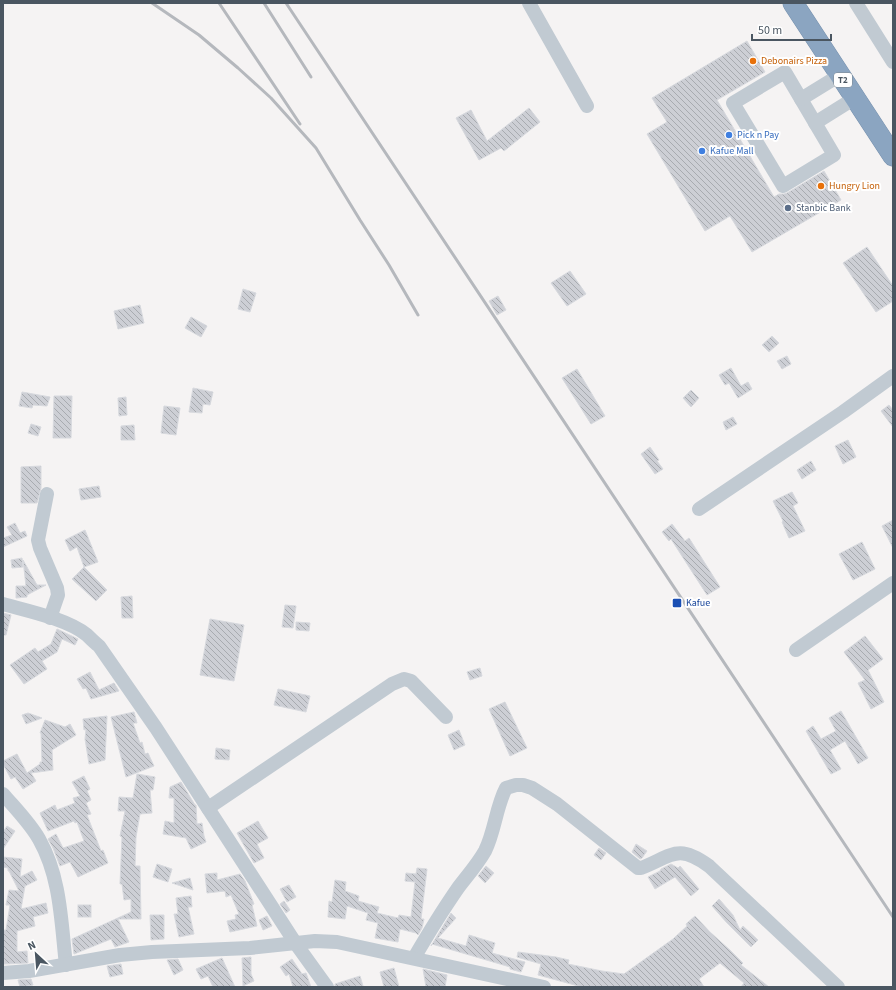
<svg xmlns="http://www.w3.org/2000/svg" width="896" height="990" font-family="'Source Sans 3',sans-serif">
	<defs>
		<pattern id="building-back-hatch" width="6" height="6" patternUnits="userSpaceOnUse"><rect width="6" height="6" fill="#cdcfd5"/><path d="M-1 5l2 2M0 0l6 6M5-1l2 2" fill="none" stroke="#a8abb0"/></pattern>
	</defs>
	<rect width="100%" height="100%" fill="#f5f3f3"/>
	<g fill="url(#building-back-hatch)" stroke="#d7d9de">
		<path d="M747,41L765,72L717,100L774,197L779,194H784L787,193L824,171L841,200L752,252L730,216L705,231L647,134L667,122L652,98Z"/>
		<path d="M529,108L540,122L504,151L501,148L479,160L456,118L471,110L487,141Z"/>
		<path d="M867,247L893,286V301L876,312L843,263Z"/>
		<path d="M570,271L586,294L567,306L551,283Z"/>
		<path d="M243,289L256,293L250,312L238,309Z"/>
		<path d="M498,296L506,310L497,315L489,301Z"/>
		<path d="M140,305L144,323L118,329L114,311Z"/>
		<path d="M191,317L207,326L201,337L185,328Z"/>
		<path d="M772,336L779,343L769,352L762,345Z"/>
		<path d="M787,356L791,364L782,369L777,361Z"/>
		<path d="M731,368L741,386L748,382L752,389L738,398L729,383L725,385L719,375Z"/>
		<path d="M577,369L605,416L591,424L562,378Z"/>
		<path d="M193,388L213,392L210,405L203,404L202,413L189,412Z"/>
		<path d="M691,390L699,398L691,407L683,398Z"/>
		<path d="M22,392L50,397L47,406L33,405L32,408L19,406Z"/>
		<path d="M54,396H72L71,438H53Z"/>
		<path d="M126,397L127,415L119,416L118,398Z"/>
		<path d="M889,405L893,410V427L881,411Z"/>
		<path d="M164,406L180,408L176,435L161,433Z"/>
		<path d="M733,417L737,424L726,430L723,422Z"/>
		<path d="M31,424L41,427L38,436L28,433Z"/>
		<path d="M134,425L135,440H121V426Z"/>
		<path d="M848,440L856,457L843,464L835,446Z"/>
		<path d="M650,447L659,460L657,461L663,469L655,474L641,454Z"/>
		<path d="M811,461L816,470L802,479L797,470Z"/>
		<path d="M41,466V488L37,503H21V467Z"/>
		<path d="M99,486L101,497L81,500L79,489Z"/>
		<path d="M792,492L798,503L793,506L805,531L789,538L782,522L783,521L773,501Z"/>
		<path d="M893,520V548L882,526Z"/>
		<path d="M15,523L20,533L25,531L27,536L3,547V538L12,535L7,527Z"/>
		<path d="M672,524L685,541L689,538L720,587L707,595L671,539L669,541L662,532Z"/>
		<path d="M85,530L98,562L84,567L77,547L70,551L65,540Z"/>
		<path d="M862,542L875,569L853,580L839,554Z"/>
		<path d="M22,558L23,567L12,568L11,560Z"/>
		<path d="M23,560L37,585H46L27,595V597L16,598V586H26Z"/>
		<path d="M84,567L107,590L96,601L72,579Z"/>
		<path d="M132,596L133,618H122L121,597Z"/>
		<path d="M285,605L296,606L293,628L282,627Z"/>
		<path d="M3,613L11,615L6,635H3Z"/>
		<path d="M210,619L244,625L234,681L200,675Z"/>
		<path d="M296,622L310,623L309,631L296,630Z"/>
		<path d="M57,629L78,639L75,645L62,639L57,652L42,661L47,669L24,684L10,665L35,648L38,652L51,644Z"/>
		<path d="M865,636L883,659L868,670L884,702L871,709L858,683L865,680L844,652Z"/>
		<path d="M480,668L482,676L470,680L467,672Z"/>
		<path d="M90,672L99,690L114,683L119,691L91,699L86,688L83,689L77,679Z"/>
		<path d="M278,689L310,696L306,712L274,705Z"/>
		<path d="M505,702L527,748L510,756L489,709Z"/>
		<path d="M841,711L868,758L858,764L845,741L830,750L841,769L831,774L806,731L813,726L821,739L836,731L829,718Z"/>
		<path d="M134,712L137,723H133L140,743L142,742L145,754L148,753L154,766L126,777L111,717Z"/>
		<path d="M28,713L42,718L26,724L22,715Z"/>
		<path d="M107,716L105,760L89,764L85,739L86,729L84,730L83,719Z"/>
		<path d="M45,720L65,727L70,724L76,735L52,750L53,770L31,773L36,781L23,789L15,777L11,779L3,764V761L17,754L27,773L40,764V762H42L41,733H40Z"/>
		<path d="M459,730L465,745L454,750L448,735Z"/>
		<path d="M216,748L230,750L229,760L215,759Z"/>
		<path d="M137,774L155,777L153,790H150L152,813L140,814L136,837L135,866H140L141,919H118L129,942L115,947L111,939L74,954L72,939L131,912V899L124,900L122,884H120L122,837L120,836L125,811H118L119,797L133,798Z"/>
		<path d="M84,776L90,789L87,791L91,800L86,803L91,814L87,815L101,851L103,850L108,863L78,877L70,862L60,866L53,848L48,839L56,834L63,848L84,841L77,822L75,823L74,821L48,831L40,813L55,805L57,810L75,803L73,798L80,796L72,782Z"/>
		<path d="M181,782L195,805H196L197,824L202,823L204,836L206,842L191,849L186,838L163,834L165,821L174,823V798H169L170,787Z"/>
		<path d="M258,821L268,838L257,844L264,858L254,863L237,833Z"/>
		<path d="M7,826L15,831L3,849V832Z"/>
		<path d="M636,844L647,851L642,858L640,859L632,852Z"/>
		<path d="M599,848L606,853L601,860L594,855Z"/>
		<path d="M3,857L22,859L20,877L32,871L37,880L25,886L21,909L46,903L48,913L33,917L35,926L17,931V952L27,951L28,963L4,964L3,930H6L10,905H6L9,890L19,891L9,871H8V868L3,867Z"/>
		<path d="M157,864L172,869L168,882L153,877Z"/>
		<path d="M671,864L678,868L680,866L699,889L691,896L675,877L655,889L648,877L660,871L661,869Z"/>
		<path d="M486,866L494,873L485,883L478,876Z"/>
		<path d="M417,868L427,869L421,919H424L422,928L418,935L416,933L400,929L398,942L375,938L378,923L366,920L368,913L347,906L345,919L328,917L329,901L332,902L335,880L346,882L345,891L359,896L358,901L379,907L377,913L398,918L399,915L411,917L415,882L405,881L406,873L416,874Z"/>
		<path d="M217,873V880L240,874L245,881L254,904L252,905L257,926L230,932L227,921L236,919L235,915L239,914L231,895L226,897L225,891L207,893L205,874Z"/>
		<path d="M190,878L193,890L172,883Z"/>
		<path d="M289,885L296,897L287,902L280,889Z"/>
		<path d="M191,896L192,907H188L194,934L179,937L174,914H178L176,898Z"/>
		<path d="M719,899L733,915L740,930L743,926L758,940L751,947L727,923L712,906Z"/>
		<path d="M284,901L290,910L286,913L280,904Z"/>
		<rect x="78" y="905" width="13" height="12"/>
		<path d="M451,913L456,918L438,938L466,946L469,935L495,943L492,953L525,962L521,972L510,969V967L483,959L432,944L431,946Z"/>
		<path d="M150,915H164V939L151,940Z"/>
		<path d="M267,916L272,926L263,930L259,920Z"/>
		<path d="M695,916L710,932L731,951L743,963L741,965L769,987H741L744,983L720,963L699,979L704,987H582L538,975L541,964L517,957L518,952L556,957L569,960L568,964L602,971L624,974L673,939L687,926L686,924Z"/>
		<path d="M251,957V974L254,981L243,986L242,958Z"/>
		<path d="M222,958L235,987H213L208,976L201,979L196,969Z"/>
		<path d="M178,959L183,970L174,975L167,960Z"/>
		<path d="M292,959L302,974L306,973L311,987H293L289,974L286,976L280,967Z"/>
		<path d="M121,964L123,974L110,977L107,966Z"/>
		<path d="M394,968L399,987H384L380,972Z"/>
		<path d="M423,969L447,975L445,987H426Z"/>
		<path d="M360,976L363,986L335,987V984Z"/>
		<path d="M31,979L33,985L20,987L18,980Z"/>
	</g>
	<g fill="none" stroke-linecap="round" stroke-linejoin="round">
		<defs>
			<path id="highway" d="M793,3L893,156"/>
		</defs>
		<use href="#highway" stroke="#7690ad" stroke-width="21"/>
		<g stroke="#c1cad2" stroke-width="14">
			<path d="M529,3L587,106"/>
			<path d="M856,3L893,62"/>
			<path d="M785,72L834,155L783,186L733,103Z"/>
			<path d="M801,99L840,75"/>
			<path d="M815,123L855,98"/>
			<path d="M47,494L38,540L40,548L57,588L58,595L50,618"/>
			<path d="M699,509L843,412L893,376"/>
			<path d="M3,604C28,611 67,619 87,635C91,639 95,643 99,646L156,728L296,944L327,987"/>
			<path d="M796,650L893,583"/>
			<path d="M3,794C15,808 30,823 39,839C61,878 61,922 66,965"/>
			<path d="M208,808L392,684L404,679L411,681L446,717"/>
			<path d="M414,958C428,934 442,911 458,888C467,876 477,865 485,851C495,831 496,807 506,788L516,785H523L532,788L557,804L638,868H641C672,856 677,843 709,866L838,987"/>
			<path d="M3,973L29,971L120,955L152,952L250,948L315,941L337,942L544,987"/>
		</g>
		<use href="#highway" stroke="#8ba5c1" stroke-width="20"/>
		<g stroke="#b5b8bd" stroke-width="3">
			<path d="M152,3L199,35L238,68L271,98L316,148L360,220L389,265L418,315"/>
			<path d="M219,3L300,124"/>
			<path d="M264,3L311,77"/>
			<path d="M286,3L893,917"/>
		</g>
	</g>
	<g fill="#e8710a" stroke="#fff" stroke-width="1.5">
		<circle cx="753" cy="61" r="4"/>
		<circle cx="821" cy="186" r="4"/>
	</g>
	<g fill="#3f7fe0" stroke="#fff" stroke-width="1.5">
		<circle cx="729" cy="135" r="4"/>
		<circle cx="702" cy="151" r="4"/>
	</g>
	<circle fill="#5c6f8a" stroke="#fff" stroke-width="1.5" cx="788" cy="208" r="4"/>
	<rect fill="#1a4fb4" stroke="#fff" stroke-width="1.5" x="672" y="598" width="10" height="10" rx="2"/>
	<g text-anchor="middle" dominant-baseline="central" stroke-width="4" stroke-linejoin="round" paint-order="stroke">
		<rect fill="#fff" stroke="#808990" stroke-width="1" x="834" y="73" width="18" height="14" rx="3"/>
		<g font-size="9" font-weight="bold" fill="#4a5661">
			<text x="843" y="80">T2</text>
		</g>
		<g font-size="10" fill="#c56008" stroke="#fff" text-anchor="start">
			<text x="761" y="61">Debonairs Pizza</text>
			<text x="829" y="186">Hungry Lion</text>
		</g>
		<g font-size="10" fill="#366cbe" stroke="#fff" text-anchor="start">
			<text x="737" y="135">Pick n Pay</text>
			<text x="710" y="151">Kafue Mall</text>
		</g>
		<g font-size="10" fill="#4e5e75" stroke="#fff" text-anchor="start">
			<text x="796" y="208">Stanbic Bank</text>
		</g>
		<g font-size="10" fill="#164399" stroke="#fff" text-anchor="start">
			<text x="686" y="603">Kafue</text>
		</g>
	</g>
	<rect width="896" height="990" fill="none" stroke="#4a5661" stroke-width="8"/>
	<g transform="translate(36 954) rotate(334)" stroke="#ffffff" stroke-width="3" paint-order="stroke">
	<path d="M0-3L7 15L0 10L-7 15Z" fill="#4a5661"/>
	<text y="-6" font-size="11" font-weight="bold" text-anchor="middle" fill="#4a5661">N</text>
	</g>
	<path d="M752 34v6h79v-6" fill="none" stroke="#4a5661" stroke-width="2"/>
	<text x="758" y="34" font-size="12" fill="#4a5661" stroke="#ffffff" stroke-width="3" paint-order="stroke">50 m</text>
</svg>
